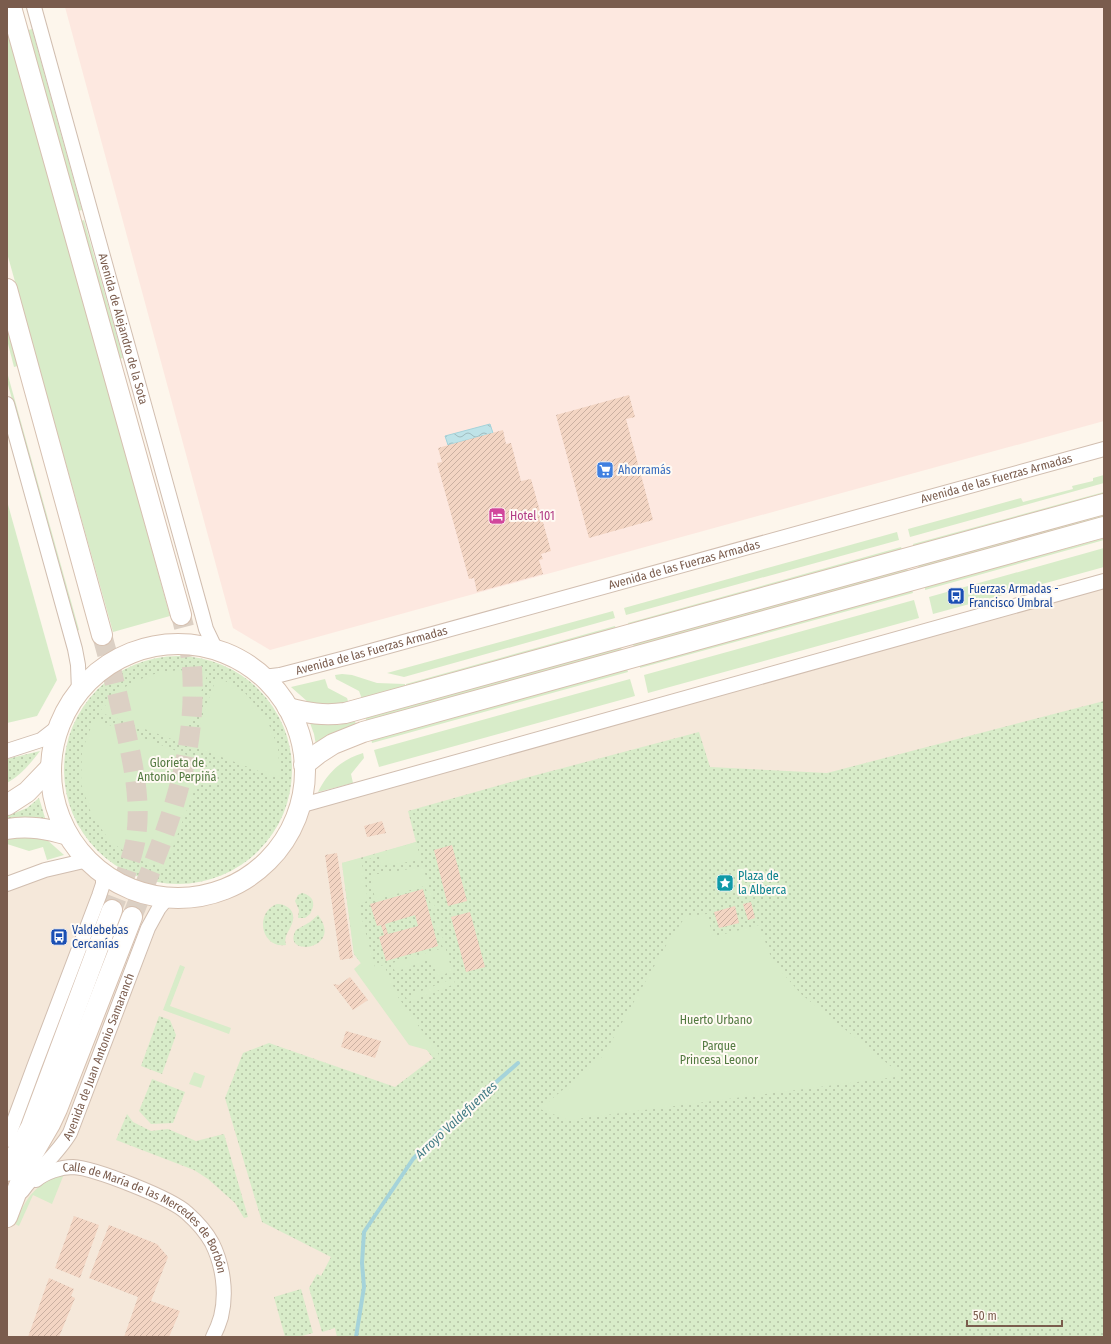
<svg xmlns="http://www.w3.org/2000/svg" width="1111" height="1344" font-family="'Fira Sans Condensed',sans-serif">
	<defs>
		<pattern id="grass-dots" width="8" height="8" patternUnits="userSpaceOnUse"><rect width="8" height="8" fill="#d8ecc9"/><path d="M2 2h.1M6 6h.1" fill="none" stroke="#b4c2a5" stroke-width="1.8" stroke-linecap="round"/></pattern>
		<pattern id="water-waves" width="16" height="10" patternUnits="userSpaceOnUse"><rect width="16" height="10" fill="#bfe3e8"/><path d="M0 5q4-4 8 0t8 0" fill="none" stroke="#a0bbbe"/></pattern>
		<pattern id="building-hatch" width="6" height="6" patternUnits="userSpaceOnUse"><rect width="6" height="6" fill="#f3d5c3"/><path d="M-1 1l2-2M0 6l6-6M5 7l2-2" fill="none" stroke="#cab0a1"/></pattern>
	</defs>
	<rect width="100%" height="100%" fill="#fdf6ec"/>
	<path fill="#f5e8da" d="M1104,581V1337H7V884L91,863L103,873L120,883L135,890L150,894L168,897H188L217,891L230,886L246,877L262,864L273,853L283,840L294,821L299,806Z"/>
	<path fill="#fde8e0" d="M65,7H1104V421L270,650L233,628Z"/>
	<g fill="url(#grass-dots)">
		<circle cx="178" cy="770" r="114"/>
		<path d="M1104,701V1337H337L335,1328L322,1332L309,1288L317,1274L321,1276L331,1257L262,1222L225,1098L243,1053L269,1043L395,1087L433,1058L354,954L342,863L416,842L408,811L529,777L699,732L710,767L827,773Z"/>
		<path d="M40,751C30,764 21,775 7,783V759Z"/>
		<path d="M39,798L46,821H7V816L27,808Z"/>
		<path d="M302,893C314,896 316,904 310,914L305,918H298L299,910L295,901L298,895Z"/>
		<path d="M277,904C286,904 295,910 293,920C291,930 283,935 286,945C261,949 254,912 277,904Z"/>
		<path d="M318,915C345,950 280,958 296,930L310,922Z"/>
		<path d="M159,1016L170,1020L176,1035L162,1074L141,1066Z"/>
		<path d="M152,1079L185,1092L173,1123L151,1124L139,1111Z"/>
		<path d="M127,1114L133,1122L151,1131L168,1129L196,1141L224,1134L248,1217L244,1218L235,1203L208,1179L194,1170L116,1140Z"/>
		<path d="M301,1289L313,1333L298,1337H285L274,1297Z"/>
	</g>
	<g fill="#d8ecc9">
		<path d="M7,23L170,616L113,632L7,253Z"/>
		<path d="M32,29L82,210L75,212L25,31Z"/>
		<path d="M84,220L123,358L119,359L78,222Z"/>
		<path d="M7,313L21,365L14,367L7,340Z"/>
		<path d="M7,372L79,630L76,631L7,381Z"/>
		<path d="M1104,475V483L910,537L908,529L1021,498L1023,502L1073,489L1072,486L1093,481V478Z"/>
		<path d="M1104,492V495L914,548L913,544Z"/>
		<path d="M7,501L57,680L37,716L7,723Z"/>
		<path d="M1104,514V518L919,569L918,565Z"/>
		<path d="M897,532L899,540L626,615L624,608Z"/>
		<path d="M1104,538V540L925,590V587Z"/>
		<path d="M901,547L902,550L628,626V623Z"/>
		<path d="M1104,548V567L933,614L929,597Z"/>
		<path d="M907,567L908,573L634,649L633,643Z"/>
		<path d="M912,590L913,593L640,668V665Z"/>
		<path d="M914,600L919,618L648,693L644,675Z"/>
		<path d="M613,611L615,618L404,677L387,673Z"/>
		<path d="M615,626L616,629L406,687V684Z"/>
		<path d="M621,646L622,652L367,722L365,717Z"/>
		<path d="M627,669L628,672L372,743L371,739Z"/>
		<path d="M178,670L208,673L182,743L99,712L121,689L149,675Z"/>
		<path d="M342,674L352,675L377,683L405,684V687L362,699L359,691L336,679L335,675Z"/>
		<path d="M217,676L245,693L266,717L278,747L280,779L192,746Z"/>
		<path d="M325,679L328,688L347,698L349,704L337,707L308,702L291,687Z"/>
		<path d="M630,679L635,696L379,767L374,750Z"/>
		<path d="M94,719L205,762L165,868L135,859L110,841L92,816L81,784L82,751Z"/>
		<path d="M355,721L356,725L340,730L316,745L314,734L310,723L338,725Z"/>
		<path d="M363,753L364,758L351,774L353,783L318,792C328,772 341,760 363,753Z"/>
		<path d="M20,836L46,839L64,855L47,860L43,847L29,851L7,844V839Z"/>
		<path d="M416,842L421,860L381,866L379,856L369,859V856Z"/>
		<path d="M361,858L368,901L358,904L375,967L384,965L398,997L439,1055L434,1058L427,1050L409,1045L354,969L361,963L354,954L342,863Z"/>
		<path d="M423,867L436,910L433,911L425,886L375,900L371,875Z"/>
		<path d="M707,914L713,937L759,925L773,962L801,994L903,1076L568,1120L540,1109L603,1056L668,942L686,916Z"/>
		<path d="M435,921H438L452,971L438,977L431,959L395,972L392,963L443,948Z"/>
		<path d="M180,965L185,967L170,1006L231,1028L229,1034L163,1010Z"/>
		<path d="M454,978L455,984L408,1002L406,997Z"/>
		<path d="M194,1072L205,1076L201,1088L189,1084Z"/>
		<path d="M64,1174L52,1204L33,1195L19,1226L15,1224C26,1198 35,1183 64,1174Z"/>
	</g>
	<path fill="url(#water-waves)" stroke="#a5d3da" d="M490,424L493,433L448,445L445,436Z"/>
	<g fill="none" stroke-linecap="round" stroke-linejoin="round">
		<path stroke="#a5d3da" stroke-width="4" d="M356,1337L364,1287L362,1263L364,1232L413,1159L439,1132L518,1063"/>
	</g>
	<g fill="url(#building-hatch)" fill-rule="evenodd">
		<path d="M629,395L635,417L626,419L653,520L589,538L556,415Z"/>
		<path d="M503,430L506,444L511,443L521,481L531,479L551,551L541,554L543,559L539,560L543,574L477,592L474,578L469,579L437,463L442,462L438,448Z"/>
		<path d="M382,821L386,833L367,837L364,826Z"/>
		<path d="M452,845L467,901L448,906L434,850Z"/>
		<path d="M337,853L353,958L340,960L325,855Z"/>
		<path d="M423,889L438,946L386,961L379,937L384,935L381,925L377,926L370,904ZM415,915L418,926L388,934L385,924Z"/>
		<path d="M751,902L755,918L748,920L743,904Z"/>
		<path d="M735,906L739,923L719,928L714,912Z"/>
		<path d="M470,912L485,967L466,972L451,917Z"/>
		<path d="M350,977L368,1000L353,1010L333,984L339,985Z"/>
		<path d="M346,1031L381,1041L375,1058L341,1047Z"/>
		<path d="M74,1216L99,1225L80,1278L55,1268Z"/>
		<path d="M109,1225L157,1244L168,1257L151,1301L180,1311L169,1337H124L138,1297L89,1278Z"/>
		<path d="M49,1278L74,1289L71,1296L75,1298L59,1337H28Z"/>
	</g>
	<g fill="none" stroke-linecap="round" stroke-linejoin="round">
		<g stroke="#dcd0c4" stroke-width="20" stroke-dasharray="20 10" stroke-linecap="butt">
			<path d="M102,635C111,667 119,700 126,732C134,768 142,806 135,843C130,866 120,888 112,910"/>
			<path d="M132,917C165,835 198,759 192,668C191,651 185,632 181,615"/>
		</g>
		<defs>
			<g id="street">
				<path id="s1" d="M34,7L202,614L206,629L216,650"/>
				<path d="M7,404L75,649L78,665L79,691"/>
				<path id="s2" d="M263,677L280,675L349,657L1104,449"/>
				<path d="M7,751L41,740L59,726"/>
				<path d="M299,806L1104,581"/>
				<path d="M7,884L45,870L88,860"/>
				<path d="M7,1140L34,1067L99,896L103,884V873"/>
				<path id="s3" d="M36,1180C45,1172 61,1167 73,1167C94,1168 171,1198 187,1213C196,1221 206,1232 212,1243C223,1265 227,1293 221,1317C219,1324 216,1331 213,1337"/>
				<path id="s4" d="M22,1191C37,1170 57,1155 70,1133L148,928L159,908L168,897"/>
			</g>
			<g id="secondary">
				<path d="M11,7L181,615"/>
				<path d="M7,289L102,635"/>
				<circle cx="178" cy="771" r="127"/>
				<path d="M288,708C308,713 323,716 345,713L1104,504"/>
				<path d="M304,765L319,753L333,744L363,732L1104,527"/>
				<path d="M7,805L27,792L51,767"/>
				<path d="M7,829C29,825 48,829 68,835"/>
				<path d="M7,1171L31,1127L112,910"/>
				<path d="M7,1217L28,1162L50,1124L57,1109L132,917"/>
			</g>
		</defs>
		<use href="#street" stroke="#d1beb0" stroke-width="16"/>
		<use href="#secondary" stroke="#d6c0b0" stroke-width="22"/>
		<use href="#street" stroke="#fff" stroke-width="14"/>
		<use href="#secondary" stroke="#fff" stroke-width="20"/>
	</g>
	<defs>
		<symbol id="supermarket-square" viewBox="-11 -11 22 22"><rect x="-9" y="-9" width="18" height="18" rx="4" fill="#3f7fe0" stroke="#fffaf3"/><path d="M-6-5.5h2.5l.6 2H6L4.5 2H-2.5L-4.4-4H-6ZM-1.5 3.2a1.3 1.3 0 1 0 .1 0ZM3 3.2a1.3 1.3 0 1 0 .1 0Z" fill="#fff"/></symbol>
		<symbol id="hotel-square" viewBox="-11 -11 22 22"><rect x="-9" y="-9" width="18" height="18" rx="4" fill="#d1479c" stroke="#fffaf3"/><path d="M-6-4.5h1.5V1H6V5H4.5V3h-9V5H-6ZM-4 0a1.8 1.8 0 1 1 3.6 0ZM.5 0V-2.5h3Q6-2.5 6 0Z" fill="#fff"/></symbol>
		<symbol id="bus-square" viewBox="-11 -11 22 22"><rect x="-9" y="-9" width="18" height="18" rx="4" fill="#1a4fb4" stroke="#fffaf3"/><path d="M-5-6H5V4H4V6H2V4H-2V6H-4V4H-5ZM-3.5-4V0h7V-4ZM-3.5 1.2v1.5H-2V1.2ZM2 1.2v1.5H3.5V1.2Z" fill="#fff"/></symbol>
		<symbol id="sight-square" viewBox="-11 -11 22 22"><rect x="-9" y="-9" width="18" height="18" rx="4" fill="#0f9aa8" stroke="#fffaf3"/><path d="M0-6L1.8-2.2L6-1.7L2.9 1.2L3.7 5.4L0 3.3L-3.7 5.4L-2.9 1.2L-6-1.7L-1.8-2.2Z" fill="#fff"/></symbol>
	</defs>
	<g fill-rule="evenodd">
		<use href="#supermarket-square" x="595" y="460" width="20" height="20"/>
		<use href="#hotel-square" x="487" y="506" width="20" height="20"/>
		<use href="#bus-square" x="946" y="586" width="20" height="20"/>
		<use href="#sight-square" x="715" y="873" width="20" height="20"/>
		<use href="#bus-square" x="49" y="927" width="20" height="20"/>
	</g>
	<g text-anchor="middle" dominant-baseline="central" stroke-width="4" stroke-linejoin="round" paint-order="stroke">
		<g font-size="12" fill="#7a5c4d" stroke="#fffaf3">
			<text stroke="none"><textPath href="#s1" startOffset="334">Avenida de Alejandro de la Sota</textPath></text>
			<text stroke="none"><textPath href="#s2" startOffset="760">Avenida de las Fuerzas Armadas</textPath></text>
			<text stroke="none"><textPath href="#s2" startOffset="436">Avenida de las Fuerzas Armadas</textPath></text>
			<text stroke="none"><textPath href="#s2" startOffset="112">Avenida de las Fuerzas Armadas</textPath></text>
			<text stroke="none"><textPath href="#s4" startOffset="157">Avenida de Juan Antonio Samaranch</textPath></text>
			<text stroke="none"><textPath href="#s3" startOffset="132">Calle de María de las Mercedes de Borbón</textPath></text>
		</g>
		<g font-size="12" fill="#366cbe" stroke="#fffaf3" text-anchor="start">
			<text x="618" y="470">Ahorramás</text>
		</g>
		<g font-size="12" fill="#b23c85" stroke="#fffaf3" text-anchor="start">
			<text x="510" y="516">Hotel 101</text>
		</g>
		<g font-size="12" fill="#164399" stroke="#fffaf3" text-anchor="start">
			<text x="969" y="589">Fuerzas Armadas -<tspan x="969" dy="14">Francisco Umbral</tspan></text>
			<text x="72" y="930">Valdebebas<tspan x="72" dy="14">Cercanías</tspan></text>
		</g>
		<g font-size="12" fill="#537a41" stroke="#fffaf3">
			<text x="177" y="763">Glorieta de<tspan x="177" dy="14">Antonio Perpiñá</tspan></text>
			<text x="716" y="1020">Huerto Urbano</text>
			<text x="719" y="1046">Parque<tspan x="719" dy="14">Princesa Leonor</tspan></text>
		</g>
		<g font-size="12" fill="#0d838f" stroke="#fffaf3" text-anchor="start">
			<text x="738" y="876">Plaza de<tspan x="738" dy="14">la Alberca</tspan></text>
		</g>
		<g font-size="13" font-style="italic" fill="#437c86" stroke="#fffaf3">
			<text transform="translate(456 1120) rotate(-43)">Arroyo Valdefuentes</text>
		</g>
	</g>
	<rect width="1111" height="1344" fill="none" stroke="#7a5c4d" stroke-width="16"/>
	<path d="M967 1320v6h95v-6" fill="none" stroke="#7a5c4d" stroke-width="2"/>
	<text x="973" y="1320" font-size="12" fill="#7a5c4d" stroke="#fffaf3" stroke-width="3" paint-order="stroke">50 m</text>
</svg>
